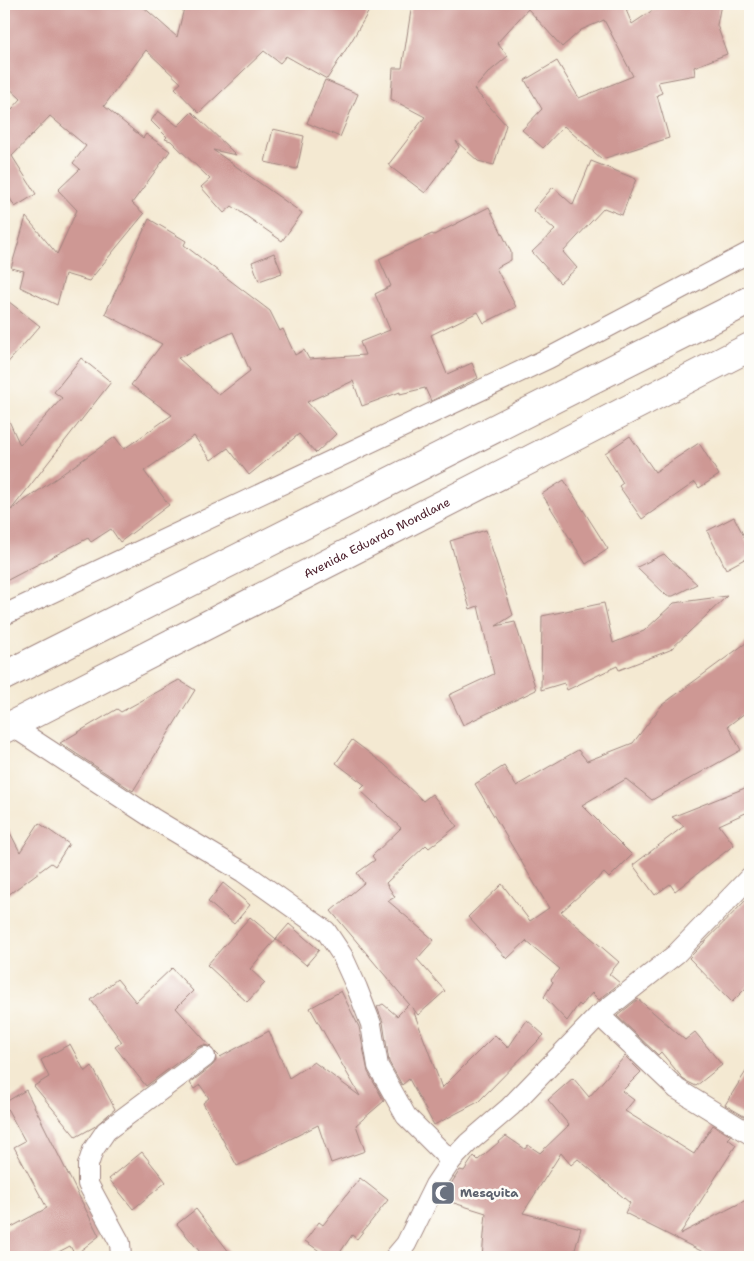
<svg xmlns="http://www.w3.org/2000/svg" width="754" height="1261" font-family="'Shantell Sans',sans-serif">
	<rect width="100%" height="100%" fill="#fdfcf7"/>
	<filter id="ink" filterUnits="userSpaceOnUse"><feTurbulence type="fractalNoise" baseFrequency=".02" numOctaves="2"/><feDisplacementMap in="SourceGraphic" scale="10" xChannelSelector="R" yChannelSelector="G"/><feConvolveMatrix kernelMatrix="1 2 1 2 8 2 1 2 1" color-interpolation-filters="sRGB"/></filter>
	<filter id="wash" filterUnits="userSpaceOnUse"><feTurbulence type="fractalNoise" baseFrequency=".0096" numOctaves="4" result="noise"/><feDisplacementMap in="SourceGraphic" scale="20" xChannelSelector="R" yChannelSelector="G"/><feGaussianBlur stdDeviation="1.12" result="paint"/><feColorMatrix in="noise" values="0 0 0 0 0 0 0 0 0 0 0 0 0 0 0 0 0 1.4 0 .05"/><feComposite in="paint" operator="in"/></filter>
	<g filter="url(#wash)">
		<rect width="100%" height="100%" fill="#f4e9d2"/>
		<g id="blocks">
			<g fill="#ce9894" fill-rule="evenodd">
				<path d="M4,4H140L177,37L185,4H373L352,40L327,79L286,56L280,63L264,51L199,113L175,88L181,83L146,50L104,106L143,138L146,134L170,151L132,203L144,214L89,281L65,274L57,305L20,287L24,271L11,268L26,217L57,254L77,210L58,190L80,169L73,163L86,146L50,116L12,156L36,194L15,207L4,188V118L21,99L4,83Z"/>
				<path d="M412,4H640L626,10L632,24L662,4H721L717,25L727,54L694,67L695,75L658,82L662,93L657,95L669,138L602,159L564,126L543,148L522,130L542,109L525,80L557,61L579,98L633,76L604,20L581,30L562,47L528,9L497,43L508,56L488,73L474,89L506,125L494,165L478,161L456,141L459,147L425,193L388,165L425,117L391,99L393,68H402Z"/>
				<path d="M325,80L358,94L340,137L307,123Z"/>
				<path d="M158,111L178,126L192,112L236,155L213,150L302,213L282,241L232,206L224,213L201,187L210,179L171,141L165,139L167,137L151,121Z"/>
				<path d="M273,129L304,136L297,169L265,162Z"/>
				<path d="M591,161L636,179L622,215L604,208L563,252L577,268L560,283L532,252L555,230L533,210L553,187L573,205Z"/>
				<path d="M489,207L511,252V260L496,268L516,307L484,323L478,312L431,335L447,374L472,363L478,378L431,401L425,388L400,394V392L362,406L353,381L307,402L336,434L316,453L299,434L249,475L228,448L211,460L194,436L144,471L169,505L120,542L111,529L91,542L88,538L4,582V410L20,445L62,398L54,392L81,358L111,382L11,510L115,437L124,449L172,415L131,385L162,344L105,314L149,219L186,241L184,245L270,311L280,331L283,329L295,355L304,350L309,359L365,355L360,342L390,330L375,294L391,286L379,259L432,234L434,235ZM233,332L250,371L219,395L178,358Z"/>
				<path d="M274,253L282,273L259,281L252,262Z"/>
				<path d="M4,298L40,326L4,367Z"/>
				<path d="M630,436L655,472L699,443L719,475L699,488L695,482L642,519L619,486L623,483L605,453Z"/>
				<path d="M564,480L608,549L586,564L542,494Z"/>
				<path d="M734,517L750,548V556L726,569L707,531Z"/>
				<path d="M486,530L513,615L496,626L515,622L536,690L463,725L449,695L494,674L478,606L470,609L450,541Z"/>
				<path d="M664,554L670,560L697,584L673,596H667L637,567Z"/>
				<path d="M727,596L670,650L619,670L617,666L567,690L564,683L541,690L542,616L604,603L613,643L644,631L674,603Z"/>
				<path d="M750,640V709L728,726L741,750L652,800L626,779L582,805L632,855L609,878L604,873L561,912L619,962L609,974L620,983L599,1000L592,993L581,1006L579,1004L567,1021L544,997L553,982L551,980L560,969L526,941L507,959L468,917L502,884L530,921L549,908L475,784L504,766L516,786L578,750L587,761L633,743L662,705Z"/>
				<path d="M179,680L195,690L133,791L60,743L117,709L121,712Z"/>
				<path d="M352,740L384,764L423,801L432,794L457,826L429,848L426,845L386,883L395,897L388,901L434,940L417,959L445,991L418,1015L412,1007L442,1088L495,1035L508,1048L527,1020L544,1035L478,1102L434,1125L409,1079L402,1085L389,1062L383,1022L377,1007L383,1004L397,1016L409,1004L331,911L364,883L357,873L375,860L372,856L401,828L360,790L365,785L336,763Z"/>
				<path d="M750,786V811L719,825L734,845L675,891L670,884L655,895L633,865L684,826L672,817Z"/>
				<path d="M4,821L20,852L39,823L69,844L55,866L51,863L4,898Z"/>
				<path d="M223,883L250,905L234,924L208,902Z"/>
				<path d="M750,896V984L732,1002L689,958Z"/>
				<path d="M250,917L276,939L250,969L265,983L247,1002L207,965Z"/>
				<path d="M289,924L319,950L306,965L276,939Z"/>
				<path d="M172,968L193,991L176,1008L211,1047L204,1045L198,1047L146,1086L115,1047L122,1042L91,1000L117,979L136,1002Z"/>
				<path d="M341,991L359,1027L368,1072L384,1101L356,1125L365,1151L331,1163L318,1125L237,1166L203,1103L209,1098L200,1085L194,1089L190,1083L212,1066L216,1061L215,1052L220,1057L269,1031L289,1078L314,1062L360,1096L310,1008Z"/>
				<path d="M638,999L685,1040L695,1032L722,1065L696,1086L684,1080L661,1052L658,1055L617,1016Z"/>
				<path d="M70,1044L85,1072L92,1066L115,1109L94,1127L76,1137L34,1086L49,1077L41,1060Z"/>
				<path d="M625,1056L641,1072L622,1091L634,1100L625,1111L694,1154L713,1125L731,1136L728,1139L736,1145L680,1234L750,1198V1252L741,1257H713L625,1213L630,1203L578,1159L571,1165L561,1153L523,1213L581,1228L573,1257H482L486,1213L441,1199L460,1170L464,1171L474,1156L478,1160L506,1136L525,1149L528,1145L540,1153L569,1125L548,1100L573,1078L589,1097Z"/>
				<path d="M750,1065V1118L749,1119L725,1105Z"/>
				<path d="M26,1090L99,1236L75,1255L70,1246L49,1257H4V1231L47,1208L14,1147L25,1141L4,1103Z"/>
				<path d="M142,1152L166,1182L133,1209L109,1179Z"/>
				<path d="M360,1178L388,1200L357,1239L352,1235L337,1257H328L305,1241L319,1222L323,1225Z"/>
				<path d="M196,1209L233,1257H204L177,1224Z"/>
			</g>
		</g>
	</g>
	<g filter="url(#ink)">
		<use href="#blocks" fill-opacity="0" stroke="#9f847e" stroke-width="1"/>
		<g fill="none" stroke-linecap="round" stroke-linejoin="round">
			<defs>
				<g id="street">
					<path d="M4,615L549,358L750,252"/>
					<path d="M12,726L154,819L243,872L326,931L342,955L357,988L371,1024L378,1066L406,1116L451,1161"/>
					<path d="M599,1015L677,1089L750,1134"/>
					<path d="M121,1257L120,1243L88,1184V1165L93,1150L106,1131L205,1057"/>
					<path d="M395,1257L406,1244L435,1185L451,1161L468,1143L510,1107L599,1015L676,954L750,877"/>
				</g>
				<g id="secondary">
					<path d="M4,676L750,300"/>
					<path id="s1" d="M4,729L750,347"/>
				</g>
			</defs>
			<use href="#street" stroke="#9f847e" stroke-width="22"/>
			<use href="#secondary" stroke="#9f847e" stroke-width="30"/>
			<use href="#street" stroke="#fff" stroke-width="20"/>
			<use href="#secondary" stroke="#fff" stroke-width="28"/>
		</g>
	</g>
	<defs>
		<symbol id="mosque-square" viewBox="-11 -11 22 22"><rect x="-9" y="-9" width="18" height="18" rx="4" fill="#6b7280" stroke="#fdfcf7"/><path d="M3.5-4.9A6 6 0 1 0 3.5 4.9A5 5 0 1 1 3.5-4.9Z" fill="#fff"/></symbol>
	</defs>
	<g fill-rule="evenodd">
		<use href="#mosque-square" x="429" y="1179" width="28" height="28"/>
	</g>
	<g text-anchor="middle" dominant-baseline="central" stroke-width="5" stroke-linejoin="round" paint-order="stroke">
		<g font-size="12" fill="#4a1f2b" stroke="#fdfcf7">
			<text stroke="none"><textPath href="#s1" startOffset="419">Avenida Eduardo Mondlane</textPath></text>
		</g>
		<g font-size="12" font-weight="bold" fill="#5b616d" stroke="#fdfcf7" text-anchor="start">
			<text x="460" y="1193">Mesquita</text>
		</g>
	</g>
	<rect width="754" height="1261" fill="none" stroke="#fdfcf7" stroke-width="20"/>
</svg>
